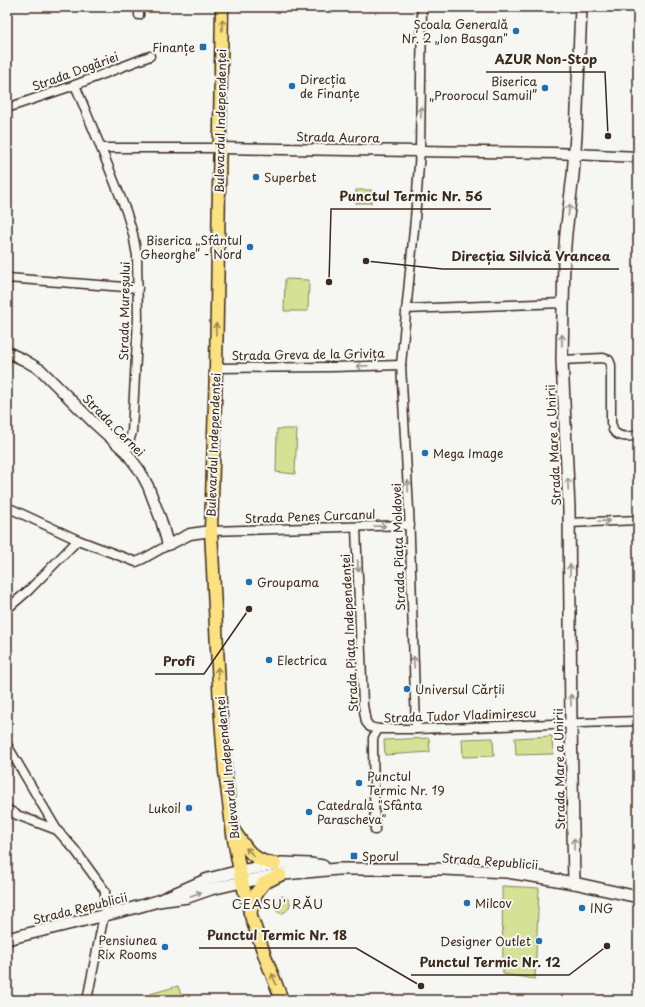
<svg xmlns="http://www.w3.org/2000/svg" width="645" height="1007" font-family="'Playpen Sans',sans-serif">
	<rect width="100%" height="100%" fill="#f6f6f2"/>
	<filter id="ink" filterUnits="userSpaceOnUse"><feTurbulence type="fractalNoise" baseFrequency=".025" numOctaves="2"/><feDisplacementMap in="SourceGraphic" scale="8" xChannelSelector="R" yChannelSelector="G"/><feConvolveMatrix kernelMatrix="1 2 1 2 8 2 1 2 1" color-interpolation-filters="sRGB"/></filter>
	<g filter="url(#ink)">
		<g fill="#d5e194" stroke="#888659">
			<rect x="356" y="190" width="15" height="13"/>
			<path d="M285,279L309,280L308,311H284Z"/>
			<path d="M277,429H297L295,474L276,472Z"/>
			<path d="M552,736L553,754L516,755L515,738Z"/>
			<path d="M429,738L430,752L385,755L384,740Z"/>
			<path d="M493,738L494,756L463,757L462,739Z"/>
			<path d="M502,886L539,888L535,979L503,974Z"/>
			<path d="M280,896C304,898 278,928 274,904H279L280,903L278,897Z"/>
			<path d="M178,986L183,1000H151L150,994Z"/>
		</g>
		<g fill="none" stroke-linecap="round" stroke-linejoin="round">
			<defs>
				<g id="minor">
					<path d="M139,7V15"/>
					<path d="M75,85L101,148L126,211L133,234L137,256L138,319L132,432L126,452"/>
					<path d="M7,108L75,85L150,56"/>
					<path d="M101,148H219"/>
					<path d="M7,278L138,288"/>
					<path d="M406,309L563,303"/>
					<path d="M562,360L603,358L609,360L611,365V423C612,424 613,429 613,430C618,438 630,437 638,435"/>
					<path d="M216,368L332,367L401,365"/>
					<path d="M7,507L78,540L136,562L143,559L168,545"/>
					<path d="M569,523L638,520"/>
					<path d="M356,527L363,705L366,722L370,727L378,729H416L638,721"/>
					<path d="M211,531L410,525"/>
					<path d="M7,609L29,590L78,540"/>
					<path d="M416,729L409,509L401,365L415,219L420,151L422,7"/>
					<path d="M7,745L57,830L75,850L105,891V900L104,915L87,1000"/>
					<path d="M7,809L17,815L57,830"/>
					<path d="M375,830L373,750V738L378,729"/>
				</g>
				<g id="tertiary">
					<path d="M219,148L554,153L638,157"/>
					<path d="M7,352L24,360L41,370L93,422L126,452L140,471L148,486L161,520L168,545L190,534L211,531"/>
				</g>
				<g id="secondary">
					<path d="M574,883L571,723L569,509L562,360L564,258L566,233L573,175L576,135L581,7"/>
					<path d="M158,901L188,897L211,889L242,882L284,874L338,869H444L507,872L539,877L574,883L638,897"/>
					<path d="M7,939L130,909L158,901L208,879L240,871L282,863L310,864L323,866"/>
				</g>
				<g id="primary">
					<path d="M222,7L216,368L211,531L220,705L225,771L233,834L242,882L252,919L266,959L282,1000"/>
					<path d="M234,831C247,849 252,861 275,864"/>
					<path d="M250,913L257,892L264,883L280,875"/>
				</g>
			</defs>
			<use href="#minor" stroke="#3b2a1e" stroke-width="11"/>
			<use href="#tertiary" stroke="#3b2a1e" stroke-width="13"/>
			<use href="#secondary" stroke="#3b2a1e" stroke-width="14"/>
			<use href="#primary" stroke="#3b2a1e" stroke-width="15"/>
			<use href="#minor" stroke="#f6f6f2" stroke-width="8"/>
			<use href="#tertiary" stroke="#f6f6f2" stroke-width="10"/>
			<use href="#secondary" stroke="#f6f6f2" stroke-width="11"/>
			<use href="#primary" stroke="#fbe180" stroke-width="12"/>
		</g>
		<defs><path id="oneway-shaft" d="M-6 0H5M1.5-3L5.5 0L1.5 3" fill="none" stroke-width="1.6" stroke-linecap="round" stroke-linejoin="round"/></defs>
		<g stroke="#9b864f">
			<use href="#oneway-shaft" transform="translate(222 25) rotate(-89)"/>
			<use href="#oneway-shaft" transform="translate(216 329) rotate(-89)"/>
			<use href="#oneway-shaft" transform="translate(218 673) rotate(-93)"/>
			<use href="#oneway-shaft" transform="translate(250 852) rotate(-134)"/>
			<use href="#oneway-shaft" transform="translate(274 979) rotate(-112)"/>
		</g>
		<g stroke="#989088">
			<use href="#oneway-shaft" transform="translate(421 112) rotate(-89)"/>
			<use href="#oneway-shaft" transform="translate(569 210) rotate(-83)"/>
			<use href="#oneway-shaft" transform="translate(562 340) rotate(-89)"/>
			<use href="#oneway-shaft" transform="translate(362 366) rotate(178)"/>
			<use href="#oneway-shaft" transform="translate(568 484) rotate(-93)"/>
			<use href="#oneway-shaft" transform="translate(408 486) rotate(-93)"/>
			<use href="#oneway-shaft" transform="translate(604 521) rotate(-2)"/>
			<use href="#oneway-shaft" transform="translate(380 526) rotate(-2)"/>
			<use href="#oneway-shaft" transform="translate(358 566) rotate(87)"/>
			<use href="#oneway-shaft" transform="translate(570 570) rotate(-91)"/>
			<use href="#oneway-shaft" transform="translate(414 662) rotate(-92)"/>
			<use href="#oneway-shaft" transform="translate(571 700) rotate(-91)"/>
			<use href="#oneway-shaft" transform="translate(574 844) rotate(-91)"/>
			<use href="#oneway-shaft" transform="translate(196 894) rotate(-19)"/>
		</g>
	</g>
	<g fill="#1f6fb2" stroke="#f6f6f2" stroke-width="1.5">
		<circle cx="516" cy="31" r="4"/>
		<rect x="199" y="43" width="8" height="8" rx="2"/>
		<circle cx="292" cy="86" r="4"/>
		<circle cx="545" cy="88" r="4"/>
		<circle cx="256" cy="177" r="4"/>
		<circle cx="250" cy="247" r="4"/>
		<circle cx="425" cy="453" r="4"/>
		<circle cx="249" cy="582" r="4"/>
		<circle cx="269" cy="660" r="4"/>
		<circle cx="407" cy="689" r="4"/>
		<circle cx="359" cy="783" r="4"/>
		<circle cx="189" cy="808" r="4"/>
		<circle cx="309" cy="812" r="4"/>
		<rect x="350" y="852" width="8" height="8" rx="2"/>
		<circle cx="467" cy="903" r="4"/>
		<circle cx="582" cy="908" r="4"/>
		<circle cx="539" cy="941" r="4"/>
		<circle cx="165" cy="947" r="4"/>
	</g>
	<g text-anchor="middle" dominant-baseline="central" stroke-width="4" stroke-linejoin="round" paint-order="stroke">
		<g font-size="12" fill="#3b2a1e" stroke="#f6f6f2" text-anchor="start">
			<text x="508" y="24" text-anchor="end">Școala Generală<tspan x="508" dy="14">Nr. 2 „Ion Basgan"</tspan></text>
			<text x="195" y="47" text-anchor="end">Finanțe</text>
			<text x="300" y="79">Direcția<tspan x="300" dy="14">de Finanțe</tspan></text>
			<text x="537" y="81" text-anchor="end">Biserica<tspan x="537" dy="14">„Proorocul Samuil”</tspan></text>
			<text x="264" y="177">Superbet</text>
			<text x="242" y="240" text-anchor="end">Biserica „Sfântul<tspan x="242" dy="14">Gheorghe” - Nord</tspan></text>
			<text x="433" y="453">Mega Image</text>
			<text x="257" y="582">Groupama</text>
			<text x="277" y="660">Electrica</text>
			<text x="415" y="689">Universul Cărții</text>
			<text x="367" y="776">Punctul<tspan x="367" dy="14">Termic Nr. 19</tspan></text>
			<text x="317" y="805">Catedrala "Sfânta<tspan x="317" dy="14">Parascheva"</tspan></text>
			<text x="181" y="808" text-anchor="end">Lukoil</text>
			<text x="362" y="856">Sporul</text>
			<text x="475" y="903">Milcov</text>
			<text x="590" y="908">ING</text>
			<text x="157" y="940" text-anchor="end">Pensiunea<tspan x="157" dy="14">Rix Rooms</tspan></text>
			<text x="531" y="941" text-anchor="end">Designer Outlet</text>
		</g>
		<g font-size="12" fill="#3b2a1e" stroke="#f6f6f2">
			<text transform="translate(75 71) rotate(-20)">Strada Dogăriei</text>
			<text transform="translate(220 121) rotate(-89)">Bulevardul Independenței</text>
			<text transform="translate(338 137) rotate(1)">Strada Aurora</text>
			<text transform="translate(124 311) rotate(-89)">Strada Mureșului</text>
			<text transform="translate(308 354) rotate(-1)">Strada Greva de la Grivița</text>
			<text transform="translate(114 425) rotate(45)">Strada Cernei</text>
			<text transform="translate(213 445) rotate(-88)">Bulevardul Independenței</text>
			<text transform="translate(553 445) rotate(-93)">Strada Mare a Unirii</text>
			<text transform="translate(310 516) rotate(-2)">Strada Peneș Curcanul</text>
			<text transform="translate(398 547) rotate(-92)">Strada Piața Moldovei</text>
			<text transform="translate(349 633) rotate(-93)">Strada Piața Independenței</text>
			<text transform="translate(460 715) rotate(-2)">Strada Tudor Vladimirescu</text>
			<text transform="translate(227 768) rotate(-96)">Bulevardul Independenței</text>
			<text transform="translate(559 769) rotate(-91)">Strada Mare a Unirii</text>
			<text transform="translate(490 861) rotate(4)">Strada Republicii</text>
			<text transform="translate(80 908) rotate(-14)">Strada Republicii</text>
		</g>
		<g font-size="13" letter-spacing="1" fill="#3b2a1e" stroke="#f6f6f2">
			<text x="278" y="903">CEASU' RĂU</text>
		</g>
	</g>
	<path fill="none" stroke="#3b2a1e" stroke-width="1.5" d="M608 136L605 72H486M329 282L331 209H491M366 261L443 269H619M249 609L204 674H155M421 986L356 948H199M607 946L569 975H411"/>
	<g fill="#3b2a1e" stroke="#f6f6f2" stroke-width="1.5">
		<circle cx="608" cy="136" r="4"/>
		<circle cx="329" cy="282" r="4"/>
		<circle cx="366" cy="261" r="4"/>
		<circle cx="249" cy="609" r="4"/>
		<circle cx="421" cy="986" r="4"/>
		<circle cx="607" cy="946" r="4"/>
	</g>
	<g font-size="13" text-anchor="middle" font-weight="bold" fill="#3b2a1e" stroke="#f6f6f2" stroke-width="4" stroke-linejoin="round" paint-order="stroke">
		<text x="546" y="64">AZUR Non-Stop</text>
		<text x="411" y="201">Punctul Termic Nr. 56</text>
		<text x="531" y="261">Direcția Silvică Vrancea</text>
		<text x="179" y="666">Profi</text>
		<text x="277" y="940">Punctul Termic Nr. 18</text>
		<text x="490" y="967">Punctul Termic Nr. 12</text>
	</g>
	<rect width="645" height="1007" fill="none" stroke="#f6f6f2" stroke-width="24"/>
	<rect x="12" y="12" width="621" height="983" fill="none" stroke="#3b2a1e" stroke-width="1.5" filter="url(#ink)"/>
</svg>
